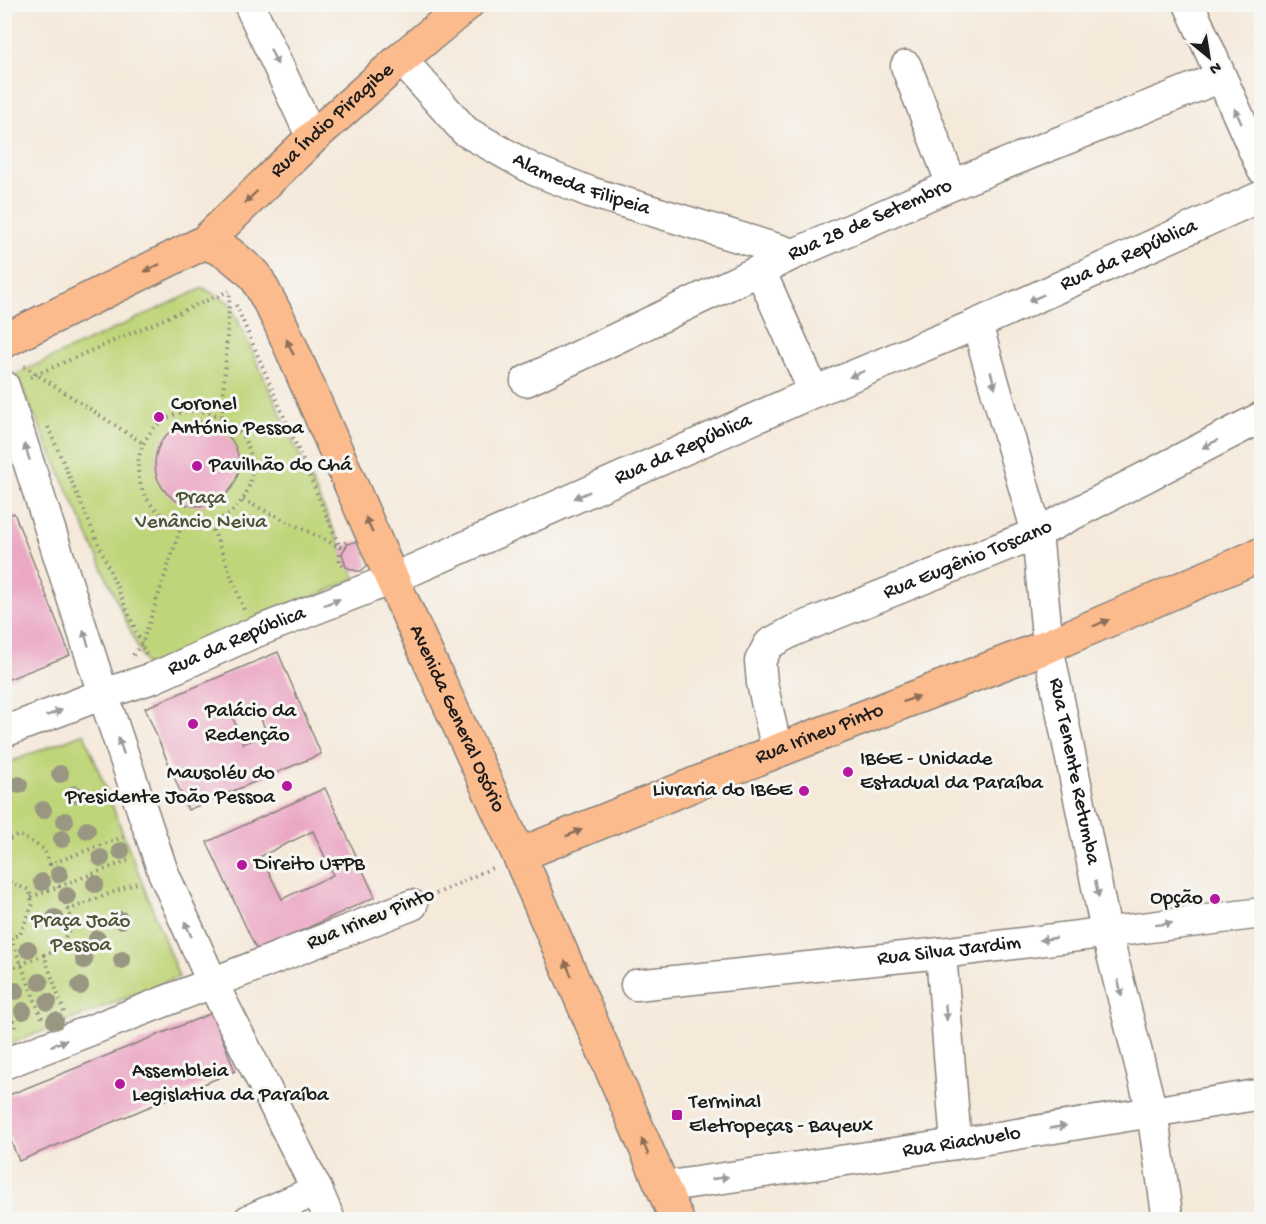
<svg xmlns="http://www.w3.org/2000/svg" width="1266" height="1224" font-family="'Gochi Hand',sans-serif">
	<rect width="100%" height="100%" fill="#f6f6f2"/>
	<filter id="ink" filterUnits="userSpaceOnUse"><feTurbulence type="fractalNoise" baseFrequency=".0167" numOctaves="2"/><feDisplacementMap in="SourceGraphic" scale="12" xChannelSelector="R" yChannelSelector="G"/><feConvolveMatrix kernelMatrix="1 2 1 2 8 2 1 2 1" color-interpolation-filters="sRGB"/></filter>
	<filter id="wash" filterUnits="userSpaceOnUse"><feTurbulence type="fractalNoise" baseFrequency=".008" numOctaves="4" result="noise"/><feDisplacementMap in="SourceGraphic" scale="24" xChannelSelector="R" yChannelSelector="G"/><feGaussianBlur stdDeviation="1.35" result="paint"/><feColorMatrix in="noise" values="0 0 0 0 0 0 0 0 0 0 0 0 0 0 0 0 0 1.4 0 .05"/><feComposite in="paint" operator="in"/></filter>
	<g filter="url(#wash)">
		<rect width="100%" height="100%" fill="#f5e9da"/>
		<g fill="#bfd579" stroke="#6e784a" stroke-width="1.5">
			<path d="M203,288L230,303L356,579L147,668L16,374Z"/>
			<path d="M84,733L179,977L5,1046V764Z"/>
		</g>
		<g id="blocks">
			<g fill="#eba8c5" fill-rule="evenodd">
				<circle cx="197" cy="464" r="42"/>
				<path d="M14,513L70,655L4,681V517Z"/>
				<path d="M357,541L362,542L368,565L361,571H356L346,567L342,553L348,544Z"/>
				<path d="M278,652L321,754L188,810L145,708ZM255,704L267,734L243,744L231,713Z"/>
				<path d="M325,788L375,897L257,951L207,842ZM313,831L333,875L282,899L261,856Z"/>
				<path d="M212,1013L235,1071L19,1161L4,1124V1097Z"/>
			</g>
		</g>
	</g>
	<g filter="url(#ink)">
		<use href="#blocks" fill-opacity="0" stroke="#88827b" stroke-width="1.5"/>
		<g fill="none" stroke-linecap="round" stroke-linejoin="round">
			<defs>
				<g id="minor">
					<path d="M249,4L312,138"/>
					<path d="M1189,4L1262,169"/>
					<path id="s1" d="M401,59L465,131L534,170L590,192L794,254"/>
					<path d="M906,66L952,185"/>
					<path d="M760,270L814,392"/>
					<path id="s2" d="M977,324L1037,533L1048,646L1106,931L1152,1112L1168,1220"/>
					<path id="s3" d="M526,381L794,254L952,185L1221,77"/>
					<path d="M4,386L103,694L163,872L212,982L317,1190L330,1220"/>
					<path id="s4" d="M4,732L103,694L153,678L251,634L392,579L814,392L977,324L1262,196"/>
					<path id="s5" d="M777,751L762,683L760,661L769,644L793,631L1037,533L1262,417"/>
					<path d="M941,953L956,1144"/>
					<path id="s6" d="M636,985L941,953L1262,913"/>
					<path d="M4,1064L412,905"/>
					<path id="s7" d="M662,1187L956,1144L1262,1094"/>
					<path d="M249,1220L317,1190"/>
				</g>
				<g id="major">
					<path id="s8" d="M205,242L227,252L255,275L279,320L392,579L519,855L677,1220"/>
					<path id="s9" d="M4,341L205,242L312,138L401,59L467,4"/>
					<path id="s10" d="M519,855L777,751L1048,646L1262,554"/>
				</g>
			</defs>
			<use href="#minor" stroke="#88827b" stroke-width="33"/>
			<use href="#major" stroke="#88827b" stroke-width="36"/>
			<g stroke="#88827b" stroke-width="4" stroke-dasharray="1.5 4.5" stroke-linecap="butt">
				<path d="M236,305L340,547V562L345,569"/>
				<path d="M24,366L144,444"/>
				<path d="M30,377L229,291"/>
				<circle cx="195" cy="468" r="57"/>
				<path d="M222,416L230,291"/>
				<path d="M48,427L146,654"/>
				<path d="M243,500L340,547L346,542"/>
				<path d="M211,524L244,610"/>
				<path d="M133,655L142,644L182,524"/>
				<path d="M4,841L19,835L44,849L50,864L123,837"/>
				<path d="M50,864L68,910"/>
				<path d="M4,880L29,890L33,904L20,934L4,941"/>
				<path d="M436,894L494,867"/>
				<path d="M31,897L132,859"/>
				<path d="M11,938L43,1021"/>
				<path d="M4,971L44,955"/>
				<path d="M4,998L17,1031"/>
				<path d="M64,1012L44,955L58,950L73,923L68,910L139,882"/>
			</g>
			<use href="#minor" stroke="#fff" stroke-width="30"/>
			<use href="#major" stroke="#fbbb8d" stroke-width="33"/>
		</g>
		<g fill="#999781">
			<circle cx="60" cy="774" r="9"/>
			<circle cx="19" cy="785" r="9"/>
			<circle cx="75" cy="794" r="9"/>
			<circle cx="43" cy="810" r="9"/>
			<circle cx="65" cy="821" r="9"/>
			<circle cx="87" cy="830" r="9"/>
			<circle cx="62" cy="839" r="9"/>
			<circle cx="121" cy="851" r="9"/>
			<circle cx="101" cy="858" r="9"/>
			<circle cx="59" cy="874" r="9"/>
			<circle cx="42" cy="882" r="9"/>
			<circle cx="95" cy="884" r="9"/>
			<circle cx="67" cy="896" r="9"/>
			<circle cx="55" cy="918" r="9"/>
			<circle cx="121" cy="920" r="9"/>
			<circle cx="97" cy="939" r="9"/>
			<circle cx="28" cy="949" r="9"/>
			<circle cx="84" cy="960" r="9"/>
			<circle cx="122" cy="960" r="9"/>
			<circle cx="40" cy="982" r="9"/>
			<circle cx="80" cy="986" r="9"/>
			<circle cx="16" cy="991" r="9"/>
			<circle cx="48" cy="1002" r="9"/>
			<circle cx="23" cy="1011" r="9"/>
			<circle cx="55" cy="1021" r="9"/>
		</g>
		<defs><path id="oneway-solid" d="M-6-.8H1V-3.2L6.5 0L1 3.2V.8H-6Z" transform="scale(1.5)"/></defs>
		<g fill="#999">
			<use href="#oneway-solid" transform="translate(274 57) rotate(65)"/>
			<use href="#oneway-solid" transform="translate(1238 116) rotate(-114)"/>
			<use href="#oneway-solid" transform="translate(1036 298) rotate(156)"/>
			<use href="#oneway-solid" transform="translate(857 374) rotate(157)"/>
			<use href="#oneway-solid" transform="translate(993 380) rotate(74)"/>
			<use href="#oneway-solid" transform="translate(1210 444) rotate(153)"/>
			<use href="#oneway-solid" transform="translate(27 452) rotate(-108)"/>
			<use href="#oneway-solid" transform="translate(582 495) rotate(156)"/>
			<use href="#oneway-solid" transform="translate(332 602) rotate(-21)"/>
			<use href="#oneway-solid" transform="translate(86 638) rotate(-108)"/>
			<use href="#oneway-solid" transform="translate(54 713) rotate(-21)"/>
			<use href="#oneway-solid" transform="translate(121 746) rotate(-109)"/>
			<use href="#oneway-solid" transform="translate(1097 889) rotate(78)"/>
			<use href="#oneway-solid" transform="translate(1164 924) rotate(-7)"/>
			<use href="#oneway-solid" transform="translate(188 929) rotate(-114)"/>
			<use href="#oneway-solid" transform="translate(1048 939) rotate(172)"/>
			<use href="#oneway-solid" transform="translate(1120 988) rotate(76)"/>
			<use href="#oneway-solid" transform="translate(946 1012) rotate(85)"/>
			<use href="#oneway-solid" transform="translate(59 1043) rotate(-21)"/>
			<use href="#oneway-solid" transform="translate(1058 1127) rotate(-9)"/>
			<use href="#oneway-solid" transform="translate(720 1178) rotate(-8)"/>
		</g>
		<g fill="#8c6c54">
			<use href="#oneway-solid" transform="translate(251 197) rotate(136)"/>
			<use href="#oneway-solid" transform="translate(152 268) rotate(154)"/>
			<use href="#oneway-solid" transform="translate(290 347) rotate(-114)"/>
			<use href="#oneway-solid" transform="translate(369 525) rotate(-114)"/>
			<use href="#oneway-solid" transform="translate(1101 623) rotate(-23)"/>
			<use href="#oneway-solid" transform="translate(911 699) rotate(-21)"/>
			<use href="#oneway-solid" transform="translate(574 833) rotate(-22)"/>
			<use href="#oneway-solid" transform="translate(568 968) rotate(-113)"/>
			<use href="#oneway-solid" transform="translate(645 1147) rotate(-113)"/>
		</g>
	</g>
	<g fill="#b5179e" stroke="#f6f6f2" stroke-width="2">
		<circle cx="159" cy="417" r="6"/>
		<circle cx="197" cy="466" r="6"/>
		<circle cx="193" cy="724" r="6"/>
		<circle cx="848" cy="772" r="6"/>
		<circle cx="287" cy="786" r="6"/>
		<circle cx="804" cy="791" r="6"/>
		<circle cx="242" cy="865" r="6"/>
		<circle cx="1215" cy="899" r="6"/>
		<circle cx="120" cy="1084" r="6"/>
		<rect x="671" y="1109" width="12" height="12" rx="3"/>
	</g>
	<g text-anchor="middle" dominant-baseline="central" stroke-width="6" stroke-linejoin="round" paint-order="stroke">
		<g font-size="21" fill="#1c1c1c" stroke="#f6f6f2">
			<text stroke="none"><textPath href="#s9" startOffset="400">Rua Índio Piragibe</textPath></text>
			<text stroke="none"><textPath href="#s1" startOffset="225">Alameda Filipeia</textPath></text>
			<text stroke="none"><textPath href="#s3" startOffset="380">Rua 28 de Setembro</textPath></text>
			<text stroke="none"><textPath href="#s4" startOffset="1222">Rua da República</textPath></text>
			<text stroke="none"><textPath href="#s4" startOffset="736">Rua da República</textPath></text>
			<text stroke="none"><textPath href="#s5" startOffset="327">Rua Eugênio Toscano</textPath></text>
			<text stroke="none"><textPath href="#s4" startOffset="250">Rua da República</textPath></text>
			<text stroke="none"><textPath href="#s8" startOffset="548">Avenida General Osório</textPath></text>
			<text stroke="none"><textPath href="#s10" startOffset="324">Rua Irineu Pinto</textPath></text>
			<text stroke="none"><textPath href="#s2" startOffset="459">Rua Tenente Retumba</textPath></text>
			<text transform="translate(371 920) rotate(-22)">Rua Irineu Pinto</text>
			<text stroke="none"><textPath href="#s6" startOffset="315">Rua Silva Jardim</textPath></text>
			<text stroke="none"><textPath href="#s7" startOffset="303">Rua Riachuelo</textPath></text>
		</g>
		<g font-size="21" fill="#1c1c1c" stroke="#f6f6f2" text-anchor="start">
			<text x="171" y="405">Coronel<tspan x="171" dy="24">António Pessoa</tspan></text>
			<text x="209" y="466">Pavilhão do Chá</text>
			<text x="205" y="712">Palácio da<tspan x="205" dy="24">Redenção</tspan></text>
			<text x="860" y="760">IBGE - Unidade<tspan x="860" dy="24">Estadual da Paraíba</tspan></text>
			<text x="275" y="774" text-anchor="end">Mausoléu do<tspan x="275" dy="24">Presidente João Pessoa</tspan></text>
			<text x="792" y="791" text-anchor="end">Livraria do IBGE</text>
			<text x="254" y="865">Direito UFPB</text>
			<text x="1203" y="899" text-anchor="end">Opção</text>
			<text x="132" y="1072">Assembleia<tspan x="132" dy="24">Legislativa da Paraíba</tspan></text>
			<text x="689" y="1103">Terminal<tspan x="689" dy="24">Eletropeças - Bayeux</tspan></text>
		</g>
		<g font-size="21" fill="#4d5438" stroke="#f6f6f2">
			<text x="201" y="499">Praça<tspan x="201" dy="24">Venâncio Neiva</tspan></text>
			<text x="81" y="922">Praça João<tspan x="81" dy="24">Pessoa</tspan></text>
		</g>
	</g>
	<rect width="1266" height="1224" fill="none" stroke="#f6f6f2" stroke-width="24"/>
	<g transform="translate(1209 57) rotate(150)" stroke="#f6f6f2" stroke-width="4.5" paint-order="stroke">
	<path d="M0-4.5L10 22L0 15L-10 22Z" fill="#1c1c1c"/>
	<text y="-9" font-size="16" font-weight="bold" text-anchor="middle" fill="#1c1c1c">N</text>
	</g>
</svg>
